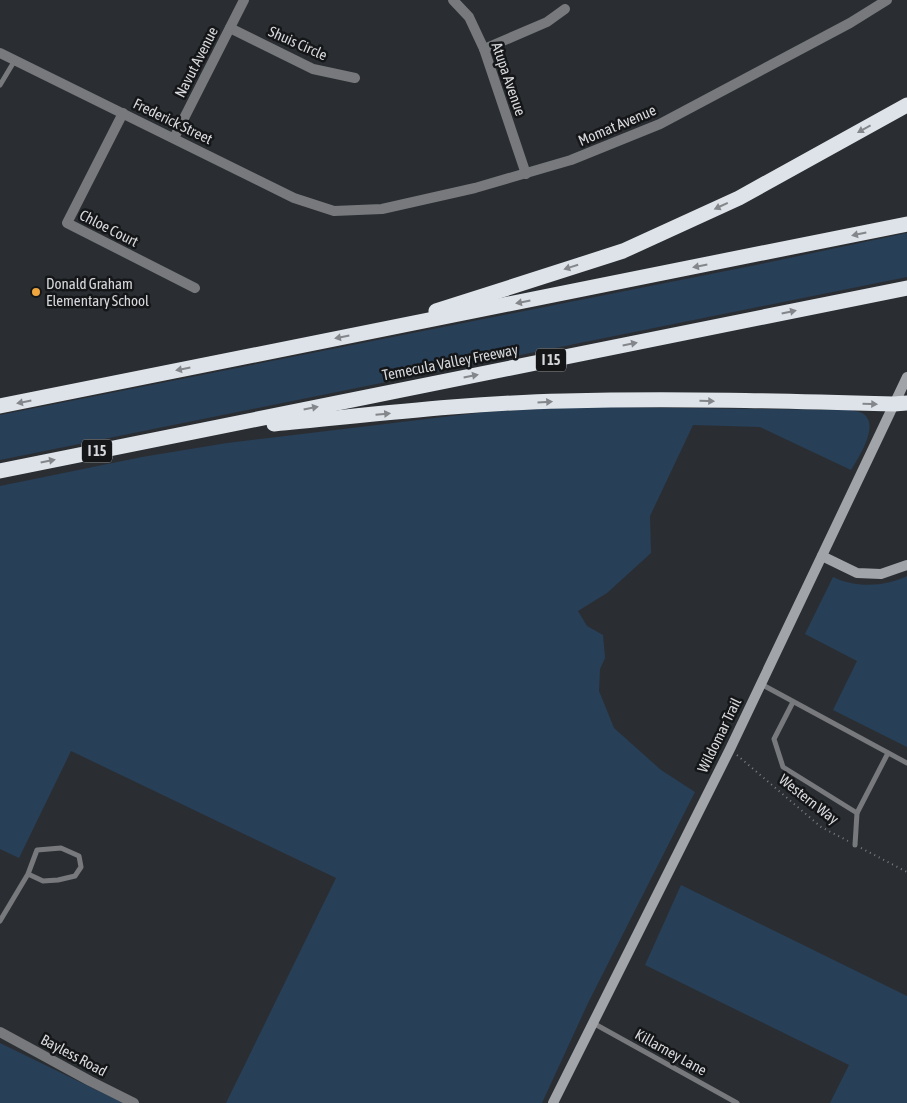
<svg xmlns="http://www.w3.org/2000/svg" width="907" height="1103" font-family="'Asap Condensed',sans-serif">
	<rect width="100%" height="100%" fill="#2a2e32"/>
	<g fill="#283f58">
		<path d="M907,233V277L0,460V415L761,264Z"/>
		<path d="M599,407L850,410C853,411 858,411 862,413C881,423 859,457 851,470L760,427L693,425L650,516L651,553L607,593L578,611L587,626L603,635L605,658L600,669L599,691L614,728L661,770L695,792L588,1003L542,1103H226L336,878L71,751L19,858L0,849V486L142,457L227,443L485,412L553,408Z"/>
		<path d="M907,576V747L833,710L857,661L805,634L833,577C855,588 885,587 907,576Z"/>
		<path d="M681,885L907,996V1103H830L849,1065L645,965Z"/>
		<path d="M0,1043L123,1103H0Z"/>
	</g>
	<g fill="none" stroke-linecap="round" stroke-linejoin="round">
		<g stroke="#7a7d81" stroke-width="2" stroke-dasharray="1 4" stroke-linecap="butt">
			<path d="M737,755L821,827L848,841"/>
			<path d="M861,848L907,872"/>
		</g>
		<g stroke="#77797c" stroke-width="5">
			<path d="M0,85L15,60"/>
			<path d="M761,684L907,763"/>
			<path d="M793,702L774,739L783,767L857,813"/>
			<path d="M855,845L857,813L888,753"/>
			<path d="M0,921L28,874L37,850L61,848L79,856L81,867L75,876L58,880L43,881L28,874"/>
			<path d="M593,1023L737,1103"/>
		</g>
		<g stroke="#77797c" stroke-width="10">
			<path d="M453,0L469,17L484,49L526,174"/>
			<path d="M230,28L313,69L355,78"/>
			<path d="M484,49L547,22L565,9"/>
			<path d="M0,53L294,198L334,211L382,209L475,188L571,160L660,124L850,23L887,0"/>
			<path d="M123,113L67,223L195,288"/>
			<path d="M174,138L244,0"/>
			<path d="M0,1032L90,1081L134,1103"/>
		</g>
		<g stroke="#a1a4a8" stroke-width="10">
			<path d="M822,556L857,573L881,574L907,565"/>
			<path d="M553,1103L730,749L907,377"/>
		</g>
		<g stroke="#dee3e9" stroke-width="15">
			<path d="M436,311L623,251L739,198L907,105"/>
			<path d="M0,406L907,224"/>
			<path d="M274,424C370,415 467,403 564,401C674,398 784,401 894,404L907,403"/>
			<path d="M0,471L907,288"/>
		</g>
	</g>
	<defs><path id="oneway-solid" d="M-6-.8H1V-3.2L6.5 0L1 3.2V.8H-6Z" transform="scale(1.25)"/></defs>
	<g fill="#83878b">
		<use href="#oneway-solid" transform="translate(864 129) rotate(151)"/>
		<use href="#oneway-solid" transform="translate(721 206) rotate(155)"/>
		<use href="#oneway-solid" transform="translate(859 234) rotate(168)"/>
		<use href="#oneway-solid" transform="translate(700 266) rotate(169)"/>
		<use href="#oneway-solid" transform="translate(571 267) rotate(162)"/>
		<use href="#oneway-solid" transform="translate(523 302) rotate(169)"/>
		<use href="#oneway-solid" transform="translate(789 312) rotate(-12)"/>
		<use href="#oneway-solid" transform="translate(342 337) rotate(169)"/>
		<use href="#oneway-solid" transform="translate(630 344) rotate(-11)"/>
		<use href="#oneway-solid" transform="translate(183 369) rotate(169)"/>
		<use href="#oneway-solid" transform="translate(471 376) rotate(-11)"/>
		<use href="#oneway-solid" transform="translate(707 401) rotate(1)"/>
		<use href="#oneway-solid" transform="translate(24 402) rotate(169)"/>
		<use href="#oneway-solid" transform="translate(545 402) rotate(-3)"/>
		<use href="#oneway-solid" transform="translate(870 404) rotate(2)"/>
		<use href="#oneway-solid" transform="translate(311 408) rotate(-11)"/>
		<use href="#oneway-solid" transform="translate(383 414) rotate(-5)"/>
		<use href="#oneway-solid" transform="translate(48 461) rotate(-11)"/>
	</g>
	<circle fill="#f0a63f" stroke="#141618" stroke-width="2" cx="36" cy="292" r="5"/>
	<g text-anchor="middle" dominant-baseline="central" stroke-width="5" stroke-linejoin="round" paint-order="stroke">
		<g fill="#141618" stroke="#9c9ea0" stroke-width="1">
			<rect x="536" y="348.5" width="30" height="23" rx="4"/>
			<rect x="82" y="439.5" width="30" height="23" rx="4"/>
		</g>
		<g font-size="14" font-weight="bold" fill="#d6d8db">
			<text x="551" y="360">I 15</text>
			<text x="97" y="451">I 15</text>
		</g>
		<g font-size="15" fill="#d6d8db" stroke="#141618">
			<text transform="translate(298 43) rotate(24)">Shuis Circle</text>
			<text transform="translate(196 62) rotate(-63)">Navut Avenue</text>
			<text transform="translate(509 79) rotate(71)">Atupa Avenue</text>
			<text transform="translate(173 121) rotate(26)">Frederick Street</text>
			<text transform="translate(617 125) rotate(-23)">Momat Avenue</text>
			<text transform="translate(109 228) rotate(27)">Chloe Court</text>
			<text transform="translate(450 362) rotate(-11)">Temecula Valley Freeway</text>
			<text transform="translate(719 735) rotate(-64)">Wildomar Trail</text>
			<text transform="translate(809 799) rotate(38)">Western Way</text>
			<text transform="translate(671 1052) rotate(29)">Killarney Lane</text>
			<text transform="translate(74 1055) rotate(28)">Bayless Road</text>
		</g>
		<g font-size="15" fill="#d6d8db" stroke="#141618" text-anchor="start">
			<text x="46" y="283">Donald Graham<tspan x="46" dy="17">Elementary School</tspan></text>
		</g>
	</g>
</svg>
